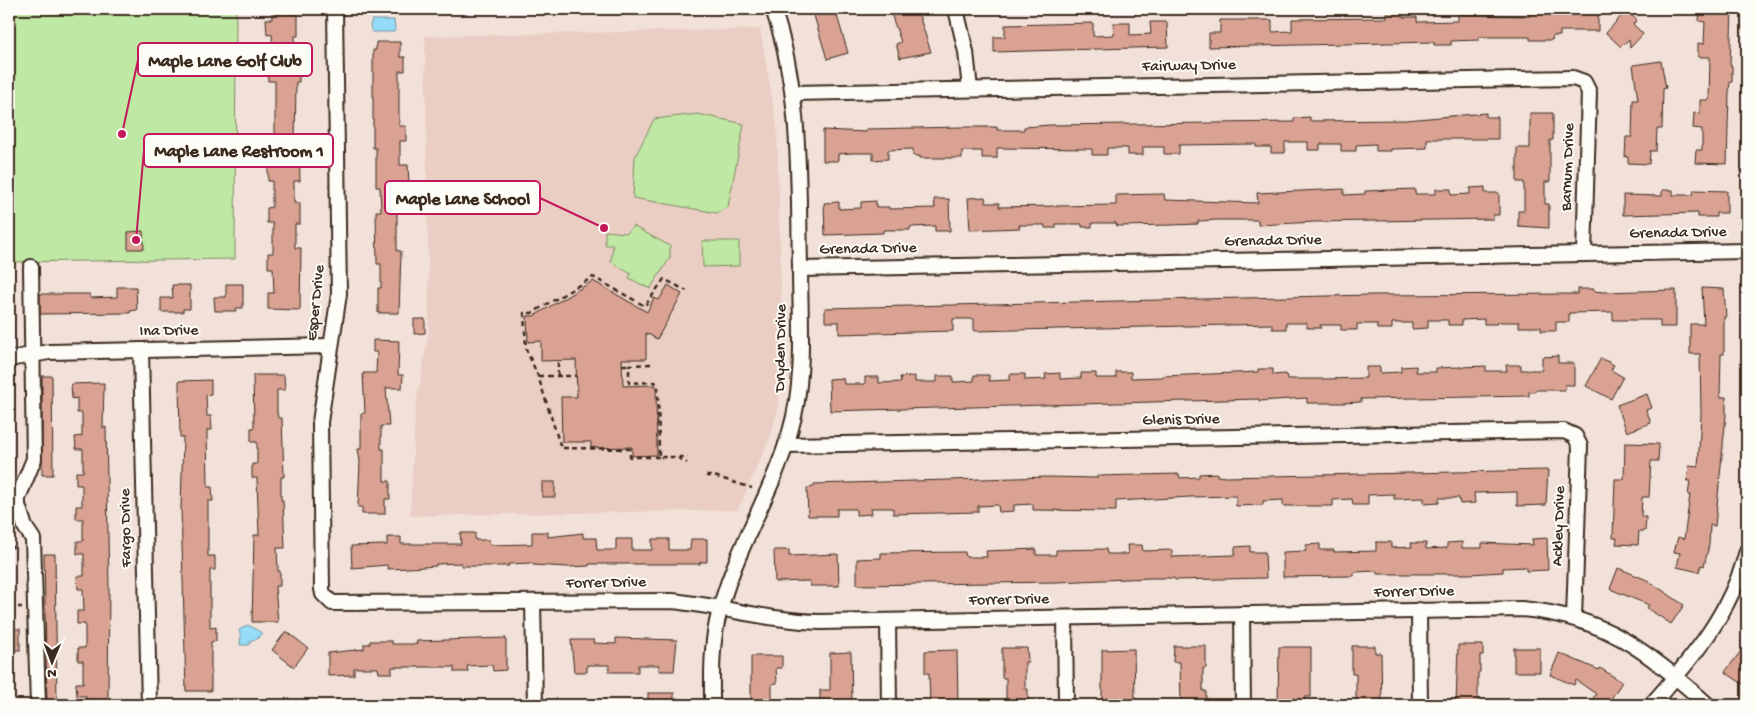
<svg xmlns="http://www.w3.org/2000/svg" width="1756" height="714" font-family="'Gochi Hand',sans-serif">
	<rect width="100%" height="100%" fill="#f2e1d9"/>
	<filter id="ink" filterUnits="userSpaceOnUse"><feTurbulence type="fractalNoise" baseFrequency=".02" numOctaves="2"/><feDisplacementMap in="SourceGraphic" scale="10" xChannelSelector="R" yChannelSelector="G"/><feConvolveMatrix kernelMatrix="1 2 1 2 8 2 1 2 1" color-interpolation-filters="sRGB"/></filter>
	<g filter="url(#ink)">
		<path fill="#eacec4" d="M760,29L777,126L783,363L778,410L769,440L738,510L410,516L415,411L429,330L425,36Z"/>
		<g fill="#bfe8a4" stroke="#7d8961">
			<path d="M9,9H236L235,259L9,262Z"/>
			<path d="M698,114L744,124L728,207L717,213L633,198L635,157L654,119Z"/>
			<path d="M633,226L670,246V258L650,289L629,278L631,274L611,262L613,245H605V231L627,233Z"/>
			<path d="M702,241H739V266L703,267Z"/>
		</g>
		<g fill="#96dcf8" stroke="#7295a1">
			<path d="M372,20H394L395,29L394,32H372L370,26Z"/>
			<path d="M248,625L262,633L257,639L251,640L249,645H240L241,637L239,630Z"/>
		</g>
		<g fill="#d9a292" stroke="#3b2a1e">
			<path d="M272,9H294V14H298V36H295V60H299V82H296L295,143H299L300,181H294V203H300V224H295V248H301L300,310L268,309V293H274L273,268H268V253H273V223H267V208L272,207V181H268V147H275V81H268L267,66L273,65L272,34L267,35L266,19H272Z"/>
			<path d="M812,9H835L848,53L827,59Z"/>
			<path d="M898,9H917L931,52L900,58L896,44L901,42L890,11Z"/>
			<path d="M1530,9H1545V13H1571V9H1598V31H1560V36H1553L1552,40H1530V37H1479V40L1451,41V45H1434V42L1209,47V33H1220V20H1272V32L1292,31V19L1387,18V11H1402L1403,17H1417V22L1458,21V14L1530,16Z"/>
			<path d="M1700,9H1732L1730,65L1732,66V82H1730L1729,93L1727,164L1695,163L1696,150H1702V129L1693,128L1694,113L1700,114V100H1709L1710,57H1698V43L1704,44L1705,22L1699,21Z"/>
			<path d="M1626,11L1637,20L1633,24L1643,34L1630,48L1629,39L1621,47L1606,33Z"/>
			<path d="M1150,22H1167L1168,47L994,52V37H1005V25L1093,23V36L1114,35L1113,23H1130V35L1151,34Z"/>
			<path d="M376,42H400V57H405V71H399V126H406V141H400V165H408L409,183H403V197H397V251H401L399,313H378V288H381V264H377L376,211H381L380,187H376V148H373V50H376Z"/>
			<path d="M1661,61L1666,88L1663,89L1662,129H1657L1656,151H1650L1649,164L1628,163V157H1625L1626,137H1632L1633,100H1638L1633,65Z"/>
			<path d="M1486,113V117H1498V139H1427V148L1391,149V151H1376V144L1356,145V151H1341V144H1320V150H1308V142H1285V153H1271V147H1256V144L1179,145V154H1164V147H1143V155H1128V148H1107V155H1092V149L997,148V158H982V151H962V158H920V156H913V149L888,150V159L873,160V153H852L838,154V161H823V130L866,132V129L961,127H997V130H1024V127L1050,125L1294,122V118L1310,117V121L1406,120Z"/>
			<path d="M1530,113H1553V140H1550V182H1545V204H1549V228L1518,226V211H1524V182H1517V148H1530Z"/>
			<path d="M1485,187V193H1499V215H1493V219L1315,222L1258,225V220H1217L1198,221V224L1172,225L1117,226L1116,223H1092V227H1082V224H1056V228H1045V225H1019L1020,228L970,230L968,198L985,197L986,203H999V207L1116,205V195L1164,194L1165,200L1258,203L1257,193L1344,189V195L1365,194V191L1415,189V194H1436V189H1451V195L1470,194V188Z"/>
			<path d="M1662,190H1673V195H1693L1694,190L1727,191V213H1716V217H1698V213L1623,215V195L1662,196Z"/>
			<path d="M934,199H949L950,231H935V226L910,227V230H883V233L825,235L824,203L839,202V209L861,208V202L876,201V207H889V209L935,208Z"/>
			<path d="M143,231L144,249H128V232Z"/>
			<path d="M593,281L647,312L654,298L659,300L668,285L682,294L657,339L646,333V359H622L623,386L656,385L657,455L632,456V447L591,448V442H562L561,397H577L576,360L541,361V341L528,342L527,316H534Z"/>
			<path d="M226,284H243V308H236V311H215L214,297H226Z"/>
			<path d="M172,285H190V309H183V312H161V298H173Z"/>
			<path d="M117,287H136L137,310L130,311V313L40,314V294H90V298L117,297Z"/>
			<path d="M1702,288L1724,289L1726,317H1724V354H1721L1720,397H1726V415L1715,526L1710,525L1709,545L1704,566L1701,565L1699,572L1677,567L1680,553L1674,552L1678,537L1684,539L1690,495H1688L1690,481H1687L1689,466L1698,467L1701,414L1700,354H1690V324H1704Z"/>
			<path d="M1578,289H1594V291L1604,292L1676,290V327H1660V320H1613V312L1569,313V322H1556V331H1541V327H1519V322H1497V324H1484V319L1462,320V325H1448V320H1428V328L1412,329V323H1392V329H1377V324H1357V330H1341V325H1320L1321,328H1307V323H1286V329H1272V324L974,331V319H953V331L839,334V322H825V308L1370,295L1578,294Z"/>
			<path d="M414,319H425V333L414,334Z"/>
			<path d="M373,340L399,341L398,375H403L402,388H386L389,426H381V449H384V481H390V499H385V514H362V507H358L360,461L358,449H361V414L365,413L363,373H376L377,352H373Z"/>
			<path d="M1558,356V363H1574V385H1565V390H1535V392H1529V396L1361,399V402L1342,403H1307V398L1259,401V399L830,411L829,379L843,378L844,384H865V377H879V383L901,382L900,377L915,376V382H937V376H953V382L974,381V375H989V381L1010,380V374H1025V380L1046,379L1045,374L1060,373V379L1081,378V373H1096V378H1116V372H1131V378L1163,377V376L1258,372V369H1273V375L1286,374L1287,379H1325L1366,378V367H1380V373L1401,372V367L1416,366V372H1436V368L1486,366V371H1507L1506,365H1521V370H1542V357Z"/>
			<path d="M1601,358L1614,365L1611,370L1623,377L1611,399L1586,386Z"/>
			<path d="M253,375H284L285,390H277V412L278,418H282L284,477H281V500H283L285,548H277L278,571H280V586H275L278,622H252L254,535H259L257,478H252V464H257V442H251V428H254Z"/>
			<path d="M42,376H52L53,475H42Z"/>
			<path d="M211,380V394L206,395L207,416H211L212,430H207L208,487H212L213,501H208V556H215V570H210V628L216,627V641L211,642V691H186L181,508L183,437H180L179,381Z"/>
			<path d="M104,383L103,428L106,427L109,588L108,696L107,705H86V696H77L76,683H83V661H78V648H85V624H77V611H84L83,589H78L77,576H84V554H77V541H83V519H76V506H82V485H76V472H83V449H76L75,437L82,436V413H77V398L72,399L71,384Z"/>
			<path d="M1647,394L1652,408L1646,410L1651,423L1627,432L1617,405Z"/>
			<path d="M1625,443L1659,444L1658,461H1651L1649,497H1642L1641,517H1646L1645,531H1639L1638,545L1616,544L1617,538H1613L1615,479H1624Z"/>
			<path d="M1548,470L1546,505L1517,506V492L1474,493L1475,503L1460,504L1459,498H1439V503L1424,504V498L1394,499V494L1368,495V505H1353L1352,499L1333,500V506H1283V500L1263,501V505L1236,506V496L1191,497L1116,501V511L1033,510V504L1014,505V511L999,512L998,505L978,506V512L938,513L893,514V508H871L872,514L856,515V509H837V516H808L807,488L814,487V484L1048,477L1097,478V476L1179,474L1180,478L1199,477V474L1217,473V476L1226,477Z"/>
			<rect x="542" y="482" width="13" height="15"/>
			<path d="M532,532H548V537L583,533V538H596L597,550H616V539H632V550H652V539H669V550H690L691,539H707V562H700V564H589V566L568,567L533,565L532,563L508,564L509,566H461V563L436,564V566L409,568L388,569L387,565L352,568L351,546L387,545V537H401V544H461L460,533H475V540H489L490,545L532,544Z"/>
			<path d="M1547,538L1548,570L1526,571V567L1503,568V572L1469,574H1377V571L1354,572V576L1283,577V552L1306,551V545L1320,544V550H1334V552L1376,551V542H1391V548L1412,547L1411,543H1426V549L1447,548V543L1462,542V548H1482V543L1533,545L1532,539Z"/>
			<path d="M1127,545H1142L1143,551L1172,550V557L1235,555V547L1250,546V552H1265L1266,578L1175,580L1174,578H1150L1057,582L857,585V559L881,558V553L965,552L966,557H987L986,551L1036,549V555H1056V550L1106,549L1107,554H1128Z"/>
			<path d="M774,550H789V556L838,554L839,586H810V581L775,582Z"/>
			<path d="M44,554H55L57,705H47Z"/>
			<path d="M1618,568L1647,580L1684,605L1671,624L1647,608L1649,605L1610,589Z"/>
			<rect x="9" y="629" width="11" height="21"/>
			<path d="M286,631L308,648L294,667L272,650Z"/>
			<path d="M506,638V670L493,671L492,665L467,666L468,672H454V667H392V673H379L378,668H354V675L328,676V653L364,649V644H370V641H392V644H417L416,641Z"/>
			<path d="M616,638L677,640L674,671H659V665H638V672H609V665H587V672H574L571,640H594L593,643L616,644Z"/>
			<path d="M1747,643V687L1725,672Z"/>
			<path d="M1458,645H1483V655H1480V672L1478,673V705H1456Z"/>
			<path d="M1174,646H1206V668H1203V691H1206V705H1181L1180,662H1173Z"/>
			<path d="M1352,646H1375V653H1381L1382,705H1356V674H1352Z"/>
			<path d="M1279,647H1311V697H1305V705L1278,704Z"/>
			<path d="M1002,648H1027L1028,662H1025V689H1028V705H1006V678H1002Z"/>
			<rect x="1514" y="648" width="26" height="24"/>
			<path d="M1134,649L1135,701H1129V705H1102V650Z"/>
			<path d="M957,650L958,705H930L929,673H925V651Z"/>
			<path d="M851,652L852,705H820V690H830V653Z"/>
			<path d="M1559,653L1599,670L1600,668L1622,682L1607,705H1600L1592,700L1596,694L1576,680L1574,685L1550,675Z"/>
			<path d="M751,656H782V668H776L777,683L772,684V705H751Z"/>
			<rect x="648" y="693" width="26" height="12"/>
		</g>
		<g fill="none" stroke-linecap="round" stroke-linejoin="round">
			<defs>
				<g id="minor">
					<path d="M335,9L339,294L320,422L322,589L323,594L332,603L672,601C722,606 770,621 820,622L1522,609C1607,617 1646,651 1708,705"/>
					<path d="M956,9L966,52L970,89"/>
					<path d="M793,93L1573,78L1584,82L1589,92L1584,254"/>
					<path d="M31,267L34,459L18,498V505L25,527L33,539L38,705"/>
					<path d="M800,269L1747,251"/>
					<path d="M141,350L149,705"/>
					<path d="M9,359L49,352L330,346"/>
					<path d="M786,445L1564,431L1575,436L1580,446L1574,618"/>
					<path d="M533,602L535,705"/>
					<path d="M1419,610L1420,705"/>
					<path d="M1242,614L1243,705"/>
					<path d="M1065,618L1066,705"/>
					<path d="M888,621L889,705"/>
					<path d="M712,705C712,678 711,650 717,622C731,556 771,497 790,432C806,378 800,323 800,267C798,180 802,92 773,9"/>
					<path d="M1651,705C1692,659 1731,613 1747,551"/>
				</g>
			</defs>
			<use href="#minor" stroke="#3b2a1e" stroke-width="18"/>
			<g stroke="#3b2a1e" stroke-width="2.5" stroke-dasharray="5 4" stroke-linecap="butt">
				<path d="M9,282H12"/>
				<path d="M558,362V376"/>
				<path d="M651,364L629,365V383L655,382L658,385L659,457H688"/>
				<path d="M622,365H629"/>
				<path d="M538,376H576"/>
				<path d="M659,457H630V449L561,448L538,376L526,349L524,313H532L593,277L645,306L664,279L687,291"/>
				<path d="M9,458L13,461"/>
				<path d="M678,458L687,463"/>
				<path d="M706,476H714L752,488"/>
				<path d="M9,547H16"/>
				<path d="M9,607H22"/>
			</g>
			<use href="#minor" stroke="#fdfcf7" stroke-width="14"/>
		</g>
	</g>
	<g text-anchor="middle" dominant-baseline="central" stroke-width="4" stroke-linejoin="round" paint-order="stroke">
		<g font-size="16" fill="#3b2a1e" stroke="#fdfcf7">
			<text transform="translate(1189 67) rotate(-1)">Fairway Drive</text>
			<text transform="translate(1569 167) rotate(-88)">Barnum Drive</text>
			<text transform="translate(1678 234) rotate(-1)">Grenada Drive</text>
			<text transform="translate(1273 242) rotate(-1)">Grenada Drive</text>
			<text transform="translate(868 250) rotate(-1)">Grenada Drive</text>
			<text transform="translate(317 303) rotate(-84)">Esper Drive</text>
			<text transform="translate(169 332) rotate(-1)">Ina Drive</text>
			<text transform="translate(782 348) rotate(-89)">Dryden Drive</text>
			<text transform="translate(1181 421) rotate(-1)">Glenis Drive</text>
			<text transform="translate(1560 526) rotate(-88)">Ackley Drive</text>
			<text transform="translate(127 528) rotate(-91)">Fargo Drive</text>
			<text transform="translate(606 584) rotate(-1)">Forrer Drive</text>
			<text transform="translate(1414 593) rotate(-1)">Forrer Drive</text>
			<text transform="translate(1009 601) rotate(-1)">Forrer Drive</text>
		</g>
	</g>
	<path fill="none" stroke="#c2185b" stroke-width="2" d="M122 134L138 60M136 240L144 150M604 228L540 198"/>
	<g fill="#c2185b" stroke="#fdfcf7" stroke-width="2">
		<circle cx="122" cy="134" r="5"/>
		<circle cx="136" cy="240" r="5"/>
		<circle cx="604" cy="228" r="5"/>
	</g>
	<g fill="#fdfcf7" stroke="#c2185b" stroke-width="2">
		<rect x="138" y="43" width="174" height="33" rx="5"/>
		<rect x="144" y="134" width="189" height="33" rx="5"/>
		<rect x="385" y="181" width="155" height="33" rx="5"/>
	</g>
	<g font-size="18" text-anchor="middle" font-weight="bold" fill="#3b2a1e">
		<text x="225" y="66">Maple Lane Golf Club</text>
		<text x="239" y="156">Maple Lane Restroom 1</text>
		<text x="463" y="204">Maple Lane School</text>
	</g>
	<rect width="1756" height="714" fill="none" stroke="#fdfcf7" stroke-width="30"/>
	<rect x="15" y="15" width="1726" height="684" fill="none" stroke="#3b2a1e" stroke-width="2" filter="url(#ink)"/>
	<g transform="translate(52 662) rotate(181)" stroke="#fdfcf7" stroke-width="4" paint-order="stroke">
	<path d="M0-4L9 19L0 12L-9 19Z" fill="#3b2a1e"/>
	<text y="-8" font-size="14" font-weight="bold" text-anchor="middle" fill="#3b2a1e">N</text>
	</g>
</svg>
